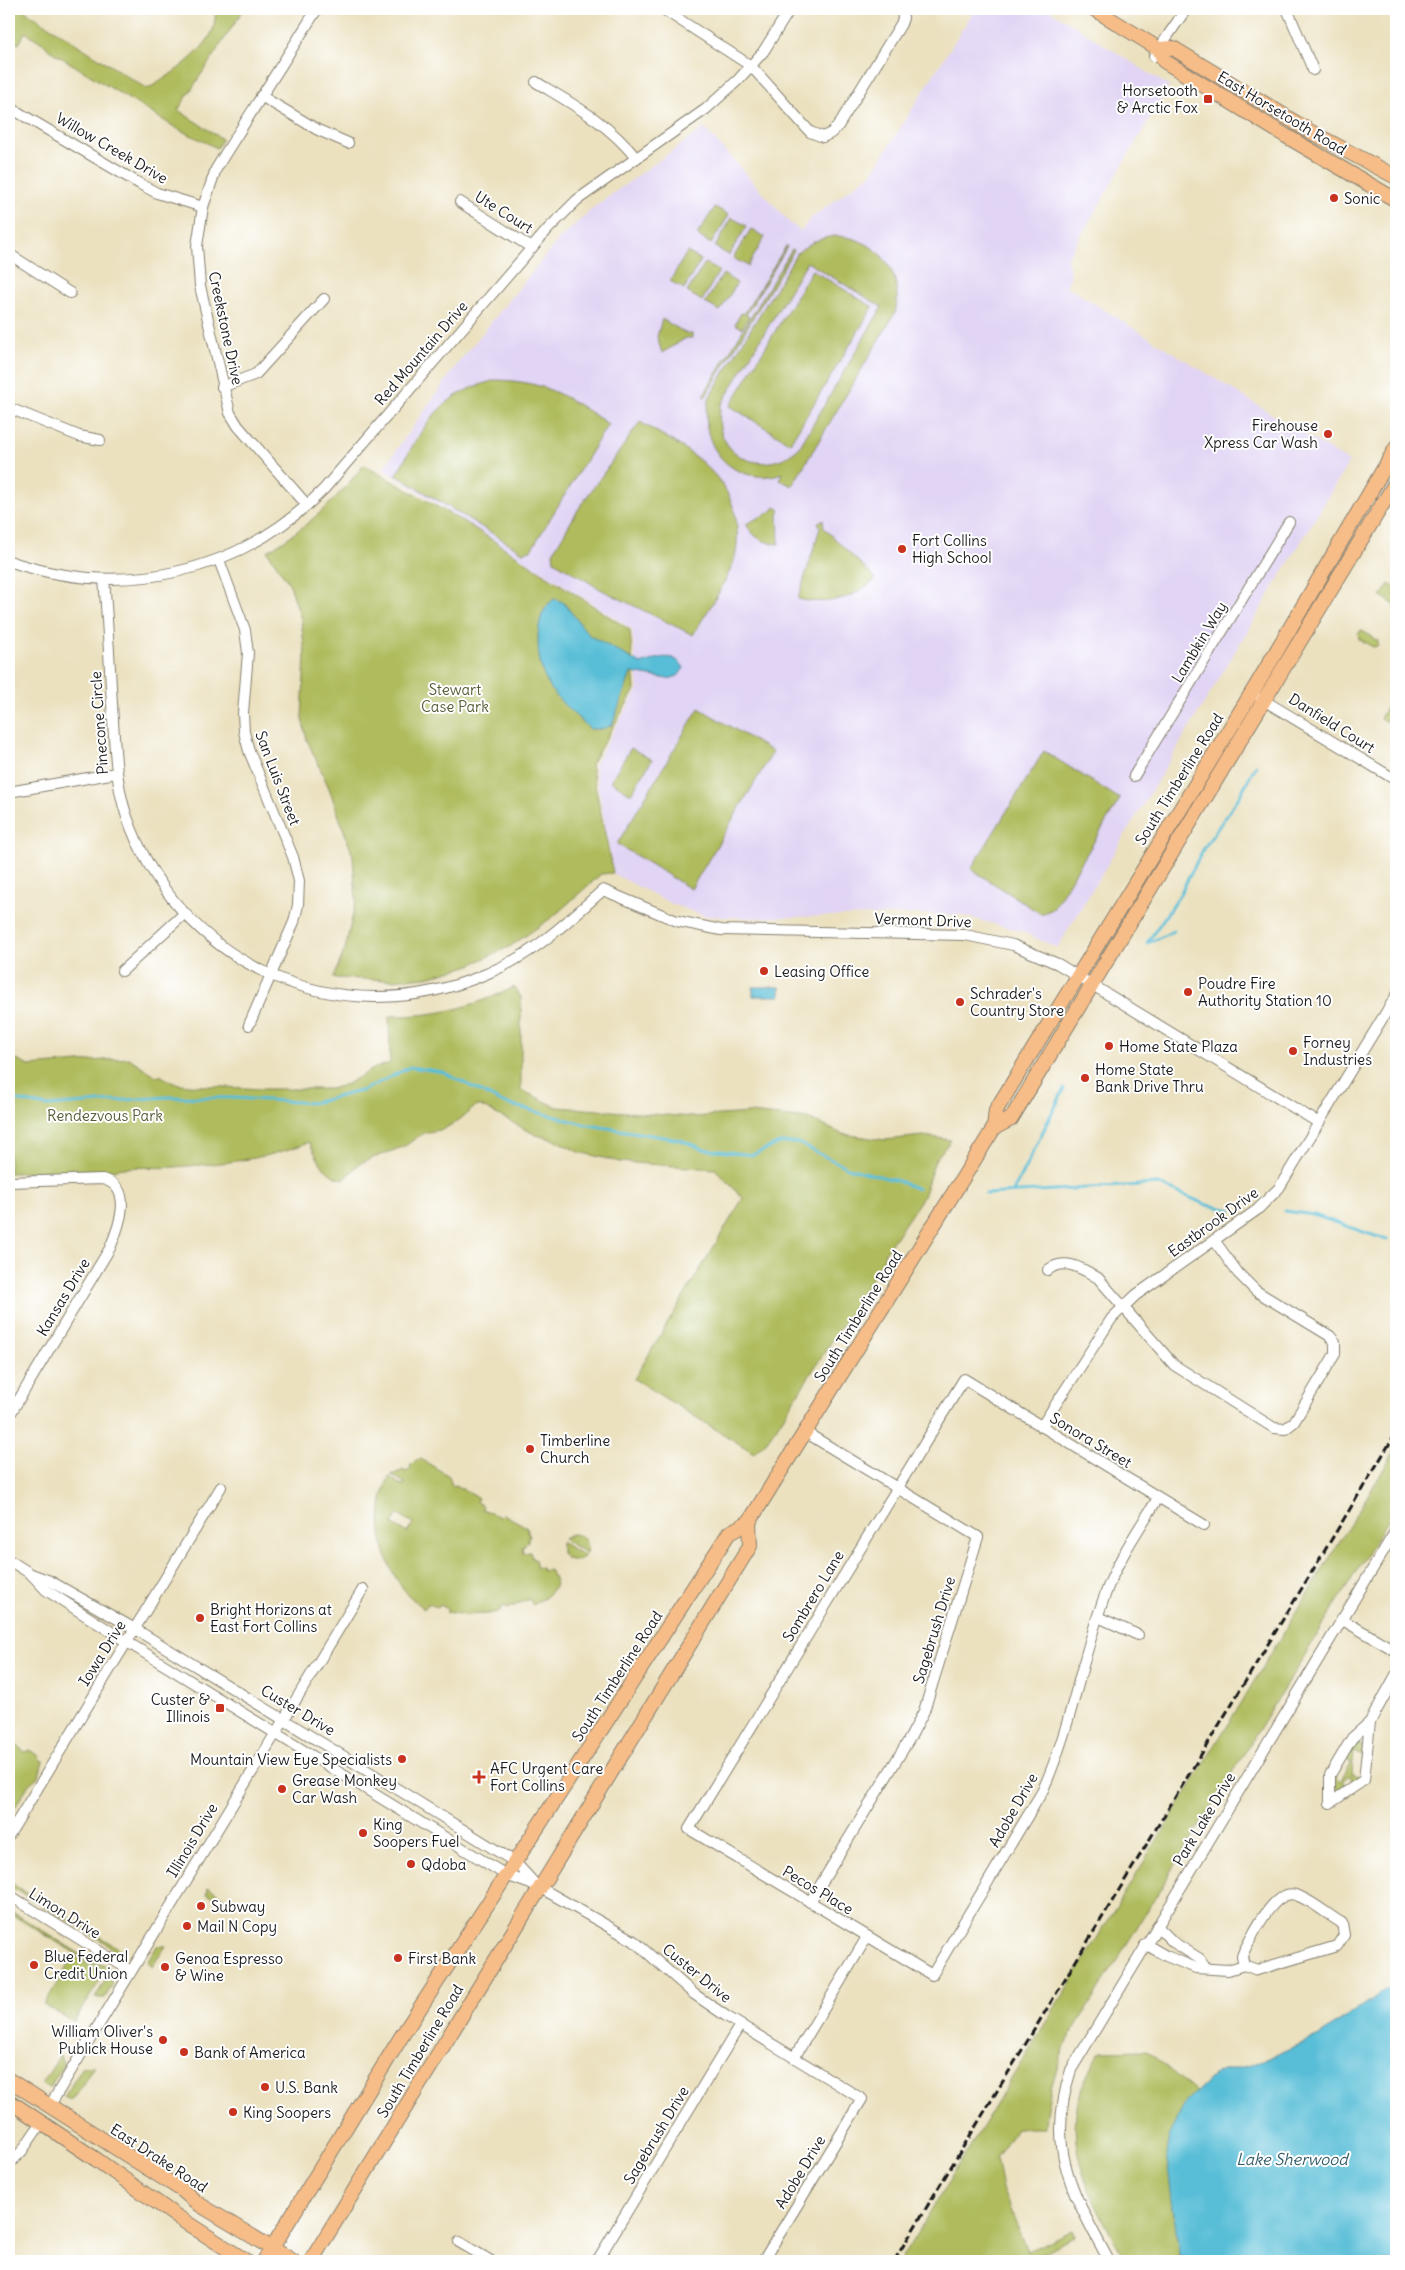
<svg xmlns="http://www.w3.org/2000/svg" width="1405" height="2270" font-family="Delius,sans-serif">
	<rect width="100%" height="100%" fill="#fff"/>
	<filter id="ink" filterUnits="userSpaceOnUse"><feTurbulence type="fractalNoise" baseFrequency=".02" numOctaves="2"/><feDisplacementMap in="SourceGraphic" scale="10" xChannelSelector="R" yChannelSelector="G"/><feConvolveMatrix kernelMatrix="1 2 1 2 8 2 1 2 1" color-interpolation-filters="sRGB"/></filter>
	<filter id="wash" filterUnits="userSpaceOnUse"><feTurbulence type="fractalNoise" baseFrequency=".0096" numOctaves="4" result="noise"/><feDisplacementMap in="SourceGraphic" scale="20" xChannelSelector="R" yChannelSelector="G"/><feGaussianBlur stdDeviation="1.12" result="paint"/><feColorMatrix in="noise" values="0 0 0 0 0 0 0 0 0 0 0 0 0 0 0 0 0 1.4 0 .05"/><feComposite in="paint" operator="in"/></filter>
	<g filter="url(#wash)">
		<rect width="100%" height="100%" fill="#ebe1bf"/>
		<path fill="#e1d4f4" d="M975,9H1048L1169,86L1067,259L1071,276L1066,286L1349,462L1057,948L1021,931L959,915L920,914L752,918L705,916L672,904L614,874L594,765L638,689L632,629L383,469L459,362L559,239L593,208L704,128L791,224L801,231L810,219L872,173Z"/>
		<g fill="#afbb5c" stroke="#666c3c" fill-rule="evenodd">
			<path d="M9,9H22L147,89C167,78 202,54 212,32C215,26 215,16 216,9H244L178,110L222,139L217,148L176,128L49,50L44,44L25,32L19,44L9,39Z"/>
			<path d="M715,207L729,215L711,244L697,235Z"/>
			<path d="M732,218L747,226L729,255L715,247Z"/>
			<path d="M751,229L765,237L748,266L733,258Z"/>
			<path d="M837,236C878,238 905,273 895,313L792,486L780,480L783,473C733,489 694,444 710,396L797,253C810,243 821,237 837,236ZM807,262L882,307L799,448C763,481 709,454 721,405Z"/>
			<path d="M786,246L787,247L746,315L749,317L742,328L735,324L741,313L744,314Z"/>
			<path d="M792,249L794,250L705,397L703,396Z"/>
			<path d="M687,252L701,260L684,289L670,281Z"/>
			<path d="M705,263L719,271L702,301L687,292Z"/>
			<path d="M812,270L873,307L790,443L730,406Z"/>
			<path d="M723,274L737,283L720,311L705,303Z"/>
			<path d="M662,319L687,334H692V338H686L662,353L657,337Z"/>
			<path d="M496,380C546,381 567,397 608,424L531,550L523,552L396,475C425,425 436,395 496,380Z"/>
			<path d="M640,422C683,447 733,472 737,527C738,541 737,555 731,568C721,592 706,613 693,635L600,589L554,561L553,552L581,505Z"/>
			<path d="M364,465L471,526L630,630L635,690L591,764L613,873L601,874L554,916L511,946L468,966L427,977L392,980L333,978L345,949L356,900L353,856L329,788L307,740L302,718L305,654L301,619L290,585L267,551C310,525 332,504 364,465Z"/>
			<path d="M775,507L780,510L778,514L779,544C763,543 754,538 746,524L772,511Z"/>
			<path d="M823,520L824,528L876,579C854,599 827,606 798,599L820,528L818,522Z"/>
			<path d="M1389,584L1396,588V606L1381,596Z"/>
			<path d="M1361,630L1378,641V646L1373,647L1359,639L1358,634Z"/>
			<path d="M1396,690V708L1386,722L1380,718Z"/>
			<path d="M699,708L773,752L691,889L617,844Z"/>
			<path d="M631,748L652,760L631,794L610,781Z"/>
			<path d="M1044,751L1120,799L1053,909L1041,914L971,869Z"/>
			<path d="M514,987L521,997V1090L557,1107L692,1117L749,1113L810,1119L842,1134L885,1140L923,1136L951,1140L935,1160L923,1197L884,1254L883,1261L776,1428L766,1442L754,1453L634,1379L743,1198L715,1169L620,1162L579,1152L555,1140L536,1135L481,1106H476L459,1120L444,1129L423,1133L405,1146L360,1163L345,1179C325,1178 317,1157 309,1142C266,1160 219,1164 174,1167C153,1169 133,1165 112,1170L9,1173V1056L29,1066L129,1058L158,1077L160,1075L173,1083L188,1085L262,1089H330L347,1084L375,1068L390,1063L389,1016C434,1017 474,1007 514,987Z"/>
			<path d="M1396,1449V1507L1067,2041C1056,2070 1046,2097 1045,2128H1016L996,2159L1002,2189L1028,2251L1072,2230L1075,2237L1024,2261H900Z"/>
			<path d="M421,1459L449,1476L452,1486L456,1485L478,1498L476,1502L483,1506L482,1509L500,1517L503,1514L527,1527L530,1537L528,1538V1542L525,1543V1546L522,1547L523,1553L530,1552L532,1559H535L537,1568H541L542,1571L550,1569L556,1585L547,1596L533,1605L529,1599L507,1609L506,1606L500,1608L501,1611L488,1614L466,1615L446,1612L448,1609L440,1605L438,1608L428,1603L424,1609C384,1580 369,1523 389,1477L403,1486L405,1483L391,1475L404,1470L406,1472L411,1469L410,1466L416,1460ZM398,1514L413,1523L407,1533L392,1524Z"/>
			<path d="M571,1534C583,1534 589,1542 586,1553L563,1539Z"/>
			<path d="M561,1542L585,1556L577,1561L567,1559L561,1552Z"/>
			<path d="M9,1740L25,1752L29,1750L40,1756L39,1759L43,1761L39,1776L29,1784L9,1817Z"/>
			<path d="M1357,1743L1363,1745V1755L1354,1752L1352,1773L1360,1777L1353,1784L1350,1775L1343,1780L1345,1789L1339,1790L1335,1787L1333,1779L1335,1776L1340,1782L1351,1763L1346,1757Z"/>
			<path d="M9,1882L120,1949V1951L117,1954L104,1942L9,1886Z"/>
			<path d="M208,1887L231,1902L229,1906L207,1894Z"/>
			<path d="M9,1910L93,1962L109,1967L106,1972L9,1913Z"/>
			<path d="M157,1946H166L152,1967L148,1961Z"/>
			<path d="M74,1955L104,1974L74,2022L44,2005Z"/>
			<path d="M106,1979L112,1981V1985L105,1998H95Z"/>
			<path d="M1146,2050L1196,2092L1185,2103L1167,2153L1180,2261H1126C1096,2207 1059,2149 1083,2085C1088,2073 1092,2062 1101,2051Z"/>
			<path d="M60,2055L64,2065L49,2088L42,2084Z"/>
			<path d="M94,2066L74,2098L70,2100L64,2097L82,2068Z"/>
		</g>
		<g fill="#59bed7" stroke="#3a6d7a">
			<path d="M554,599L563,602L589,635L641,664C657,659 673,650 684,668L678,676L668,679L631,673L612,725L602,729H590C557,698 537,685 538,636C539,621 542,608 554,599Z"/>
			<rect x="753" y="987" width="27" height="9"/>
			<path d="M1396,1983V2261H1180L1166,2153L1169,2137L1185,2103L1216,2073L1262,2061L1319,2036Z"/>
		</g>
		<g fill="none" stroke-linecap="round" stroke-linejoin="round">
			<g stroke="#59bed7" stroke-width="3">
				<path d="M1150,942L1174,931"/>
				<path d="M1147,943L1179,896L1204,848L1239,797L1256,765"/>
				<path d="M9,1099L47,1106L166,1097L235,1098L313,1103L364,1090L410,1067L443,1072L503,1103L583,1124L681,1140L703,1149L752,1155L780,1143H798L848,1168L898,1181L918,1189"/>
				<path d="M1013,1192L1064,1089"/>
				<path d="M986,1194L1158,1184L1207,1205L1232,1210"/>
				<path d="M1285,1211L1314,1215L1387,1240"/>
			</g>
		</g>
	</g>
	<g filter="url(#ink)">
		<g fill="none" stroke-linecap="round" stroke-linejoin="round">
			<defs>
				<g id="minor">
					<path d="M663,9L751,66L810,132L823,137L831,133L838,126L901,24L903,18L902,9"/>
					<path d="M1287,9L1313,70"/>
					<path d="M1154,56L1186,9"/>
					<path d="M536,82C574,105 608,123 636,158"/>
					<path d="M261,96L318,130L348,143"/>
					<path d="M9,107L140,184L157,193L203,207"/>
					<path d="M460,202L532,248"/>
					<path d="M9,254L70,293"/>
					<path d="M222,387L256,374L324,299"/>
					<path d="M9,408L79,436L100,440"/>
					<path d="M307,505L238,426L230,413L200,286L197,246L203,207L216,169L225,154L317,9"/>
					<path d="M219,560L245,630L248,653L243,713L244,732L249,751L293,857L299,881L298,905L294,922L249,1025"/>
					<path d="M9,561C122,600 240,574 324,489L548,229L577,200L706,109L738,80L763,52L790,9"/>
					<path d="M104,579C108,626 110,673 113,720C115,752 116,783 126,814C178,966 339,1037 486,974C533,955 566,923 603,890L677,921L721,930L965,935L1013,945L1058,964L1319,1123"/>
					<path d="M1260,698L1396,780"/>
					<path d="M1134,776L1289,522"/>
					<path d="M9,792L116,773"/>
					<path d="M122,971L185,913"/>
					<path d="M9,1182L102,1179C135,1186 119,1227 110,1248L9,1416"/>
					<path d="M1048,1270C1065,1257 1083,1269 1098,1278L1174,1365L1274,1428L1285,1429L1294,1422L1335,1354V1342L1330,1336L1256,1291L1238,1273L1214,1240"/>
					<path d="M1041,1427L1112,1318L1136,1295L1257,1210L1279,1188L1396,996"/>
					<path d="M805,1432L978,1537L924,1711L910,1738L810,1902"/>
					<path d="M1158,1498C1139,1529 1117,1560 1105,1595C1081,1659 1071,1729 1042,1792L932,1975L689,1829L964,1379L1204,1525"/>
					<path d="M9,1560L31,1574L50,1581L135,1629L407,1795L515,1862L536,1885"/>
					<path d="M31,1574L46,1590L127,1642L506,1875L539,1887L634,1941L694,1994L726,2016L862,2099L763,2261"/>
					<path d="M1098,1617L1138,1635"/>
					<path d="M1341,1619L1396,1651"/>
					<path d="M1370,1722L1352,1738L1330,1775V1803L1364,1780L1370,1722L1396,1675"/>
					<path d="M9,1835L221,1487"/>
					<path d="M9,1895L131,1971"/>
					<path d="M1157,1926L1173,1942L1200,1959L1205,1967"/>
					<path d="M1145,1944L1166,1956L1196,1968L1228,1970L1244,1965L1257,1970L1337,1946L1344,1935L1342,1923C1328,1915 1311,1900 1296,1895C1274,1888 1253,1935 1244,1951L1242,1956L1244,1965"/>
					<path d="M794,2058L867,1937"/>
					<path d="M49,2107L363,1589"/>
					<path d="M9,2164L22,2151L41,2123"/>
					<path d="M459,2242L491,2261"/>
					<path d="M597,2261L740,2025"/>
					<path d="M1109,2261C1073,2193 1045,2150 1071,2070L1396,1530"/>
				</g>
				<g id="major">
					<path d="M1094,9L1159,49L1164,61L1286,136L1396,200"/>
					<path d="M1159,49L1173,48L1311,132L1396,177"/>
					<path d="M994,1128L1011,1119L1396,482"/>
					<path d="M9,2080L182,2190L197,2203L293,2261"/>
					<path d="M9,2101L97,2160L176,2216L246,2261"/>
					<path d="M264,2261L403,2034L729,1533L749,1522L994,1128L996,1110L1256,686L1396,448"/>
					<path d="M311,2261L750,1546L749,1522"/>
				</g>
			</defs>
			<use href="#minor" stroke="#847e6e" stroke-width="12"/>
			<use href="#major" stroke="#847e6e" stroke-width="16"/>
			<use href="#minor" stroke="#fff" stroke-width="10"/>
			<use href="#major" stroke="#f7bd88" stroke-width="14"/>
			<path stroke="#1c1c1c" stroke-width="3" stroke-dasharray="8 4" stroke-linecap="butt" d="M894,2261L1396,1433"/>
		</g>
	</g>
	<g fill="#c8321e" stroke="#fff" stroke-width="2">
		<rect x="1203" y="94" width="10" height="10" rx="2.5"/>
		<circle cx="1334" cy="198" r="5"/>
		<circle cx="1328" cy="434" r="5"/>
		<circle cx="902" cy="549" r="5"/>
		<circle cx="764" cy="971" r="5"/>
		<circle cx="1188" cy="992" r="5"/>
		<circle cx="960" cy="1002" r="5"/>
		<circle cx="1109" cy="1046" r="5"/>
		<circle cx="1293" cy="1051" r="5"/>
		<circle cx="1085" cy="1078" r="5"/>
		<circle cx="530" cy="1449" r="5"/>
		<circle cx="200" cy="1618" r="5"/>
		<rect x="215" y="1703" width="10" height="10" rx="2.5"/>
		<circle cx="402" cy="1759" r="5"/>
		<path d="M476.5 1769.5h5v5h5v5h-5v5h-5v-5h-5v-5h5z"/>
		<circle cx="282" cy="1789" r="5"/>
		<circle cx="363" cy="1833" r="5"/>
		<circle cx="411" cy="1864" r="5"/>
		<circle cx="201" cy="1906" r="5"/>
		<circle cx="187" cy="1926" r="5"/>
		<circle cx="398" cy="1958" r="5"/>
		<circle cx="34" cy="1965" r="5"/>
		<circle cx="165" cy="1967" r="5"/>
		<circle cx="163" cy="2040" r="5"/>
		<circle cx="184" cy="2052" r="5"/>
		<circle cx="265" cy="2087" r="5"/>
		<circle cx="233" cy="2112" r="5"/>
	</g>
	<g text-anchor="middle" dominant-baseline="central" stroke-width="4" stroke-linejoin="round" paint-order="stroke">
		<g font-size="15" fill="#1c1c1c" stroke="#fff" text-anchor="start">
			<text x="1198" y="90" text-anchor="end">Horsetooth<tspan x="1198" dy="17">&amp; Arctic Fox</tspan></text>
			<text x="1344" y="198">Sonic</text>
			<text x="1318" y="425" text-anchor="end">Firehouse<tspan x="1318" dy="17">Xpress Car Wash</tspan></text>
			<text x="912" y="540">Fort Collins<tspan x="912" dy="17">High School</tspan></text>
			<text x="774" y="971">Leasing Office</text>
			<text x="1198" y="983">Poudre Fire<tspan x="1198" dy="17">Authority Station 10</tspan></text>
			<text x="970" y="993">Schrader's<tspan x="970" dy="17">Country Store</tspan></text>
			<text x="1303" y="1042">Forney<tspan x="1303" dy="17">Industries</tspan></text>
			<text x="1119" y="1046">Home State Plaza</text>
			<text x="1095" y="1069">Home State<tspan x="1095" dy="17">Bank Drive Thru</tspan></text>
			<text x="540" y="1440">Timberline<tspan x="540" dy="17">Church</tspan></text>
			<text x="210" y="1609">Bright Horizons at<tspan x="210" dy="17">East Fort Collins</tspan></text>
			<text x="210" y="1699" text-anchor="end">Custer &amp;<tspan x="210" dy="17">Illinois</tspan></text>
			<text x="392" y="1759" text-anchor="end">Mountain View Eye Specialists</text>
			<text x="490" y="1768">AFC Urgent Care<tspan x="490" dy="17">Fort Collins</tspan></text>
			<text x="292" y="1780">Grease Monkey<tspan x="292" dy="17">Car Wash</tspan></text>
			<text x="373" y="1824">King<tspan x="373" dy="17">Soopers Fuel</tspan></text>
			<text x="421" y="1864">Qdoba</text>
			<text x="211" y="1906">Subway</text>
			<text x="197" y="1926">Mail N Copy</text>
			<text x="44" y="1956">Blue Federal<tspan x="44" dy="17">Credit Union</tspan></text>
			<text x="175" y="1958">Genoa Espresso<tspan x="175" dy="17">&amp; Wine</tspan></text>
			<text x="408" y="1958">First Bank</text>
			<text x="153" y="2031" text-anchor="end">William Oliver's<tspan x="153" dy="17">Publick House</tspan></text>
			<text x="194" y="2052">Bank of America</text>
			<text x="275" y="2087">U.S. Bank</text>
			<text x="243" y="2112">King Soopers</text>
		</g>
		<g font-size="15" fill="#1c1c1c" stroke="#fff">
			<text transform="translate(1282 113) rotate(31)">East Horsetooth Road</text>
			<text transform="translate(112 148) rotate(30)">Willow Creek Drive</text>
			<text transform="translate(504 212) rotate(32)">Ute Court</text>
			<text transform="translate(226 328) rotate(78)">Creekstone Drive</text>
			<text transform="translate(421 353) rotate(-49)">Red Mountain Drive</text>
			<text transform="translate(1199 642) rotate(-59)">Lambkin Way</text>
			<text transform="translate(99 723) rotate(-94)">Pinecone Circle</text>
			<text transform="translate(1332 723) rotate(32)">Danfield Court</text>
			<text transform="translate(278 778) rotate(69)">San Luis Street</text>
			<text transform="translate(1179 779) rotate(-58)">South Timberline Road</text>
			<text transform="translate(923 920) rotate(2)">Vermont Drive</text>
			<text transform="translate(1213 1222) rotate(-36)">Eastbrook Drive</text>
			<text transform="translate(63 1297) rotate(-59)">Kansas Drive</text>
			<text transform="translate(858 1316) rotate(-58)">South Timberline Road</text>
			<text transform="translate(1091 1440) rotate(31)">Sonora Street</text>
			<text transform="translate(813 1596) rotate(-59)">Sombrero Lane</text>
			<text transform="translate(934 1630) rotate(-73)">Sagebrush Drive</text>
			<text transform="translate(102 1653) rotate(-58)">Iowa Drive</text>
			<text transform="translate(617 1676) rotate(-57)">South Timberline Road</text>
			<text transform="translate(298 1710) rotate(31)">Custer Drive</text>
			<text transform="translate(1013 1810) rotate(-60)">Adobe Drive</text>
			<text transform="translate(1204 1819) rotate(-59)">Park Lake Drive</text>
			<text transform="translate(192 1840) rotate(-59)">Illinois Drive</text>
			<text transform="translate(818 1890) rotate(31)">Pecos Place</text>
			<text transform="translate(65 1913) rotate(32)">Limon Drive</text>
			<text transform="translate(697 1973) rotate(39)">Custer Drive</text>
			<text transform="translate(420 2051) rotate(-59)">South Timberline Road</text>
			<text transform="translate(656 2135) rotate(-59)">Sagebrush Drive</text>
			<text transform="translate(159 2158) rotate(33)">East Drake Road</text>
			<text transform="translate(800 2172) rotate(-59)">Adobe Drive</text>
		</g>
		<g font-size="15" fill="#575c36" stroke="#fff">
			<text x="455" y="689">Stewart<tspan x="455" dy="17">Case Park</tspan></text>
			<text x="105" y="1115">Rendezvous Park</text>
		</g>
		<g font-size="16" font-style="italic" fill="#345d67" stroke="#fff">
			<text x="1292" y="2159">Lake Sherwood</text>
		</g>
	</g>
	<rect width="1405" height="2270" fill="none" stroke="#fff" stroke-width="30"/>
</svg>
